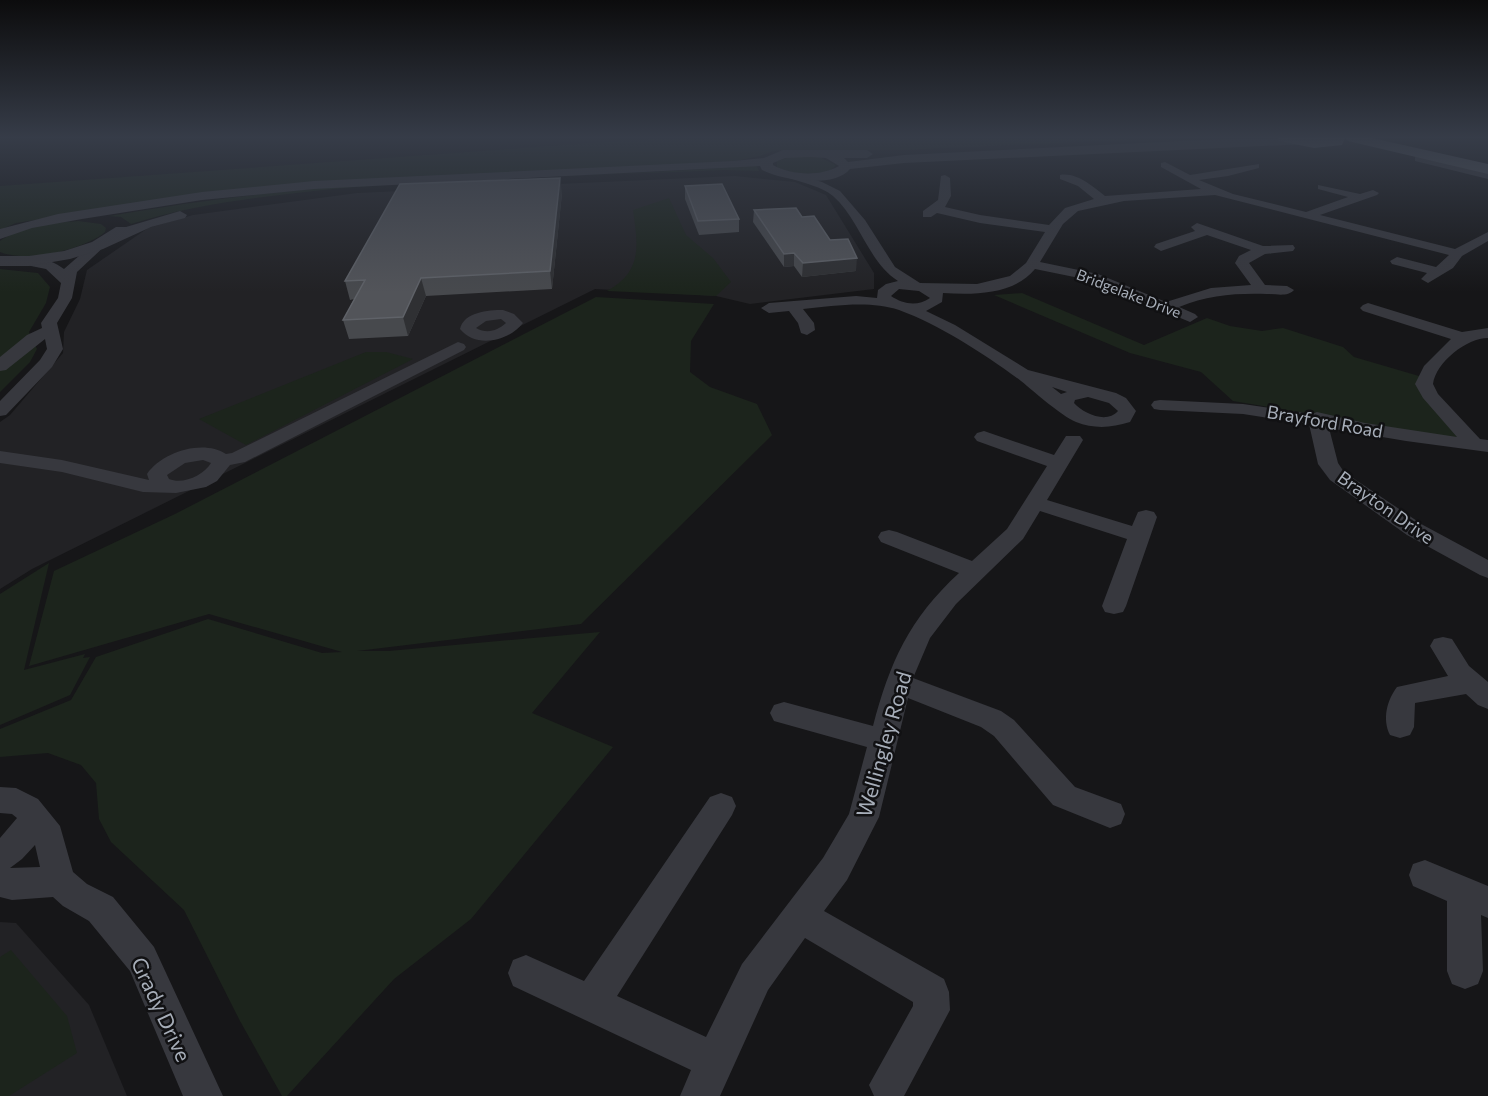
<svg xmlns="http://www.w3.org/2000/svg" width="1488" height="1096" font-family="Commissioner,sans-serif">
	<rect width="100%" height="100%" fill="#161618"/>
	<g fill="#222225">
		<path d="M735,176L795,182L826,195L874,273V289L750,304L716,296L595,289L32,569L0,589V422L10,415L63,353L64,332L80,299L87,270L148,228L193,215L357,193Z"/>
		<path d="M0,922L16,923L89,1005L127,1096H0Z"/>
	</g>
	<g fill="#1c241c">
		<path d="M661,138H1167L905,150L774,151L760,156L726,163L182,197L16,223L0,230V186Z"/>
		<path d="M790,157H819L836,165L831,170C813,176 794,175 777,167V161Z"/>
		<path d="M756,165L759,171L724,170C588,176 450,177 314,191C252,198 191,205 131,224L121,217L109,216C218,197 327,185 438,180C544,175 650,175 756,165Z"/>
		<path d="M669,198L686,235L713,258L731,282L716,296L607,291C643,271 638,245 633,210Z"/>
		<path d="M78,221L101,224L106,228L105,232C84,250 26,263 0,252V241C21,226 53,223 78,221Z"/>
		<path d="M0,269L38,273L50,287L46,303L29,332L37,349L30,362L0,392Z"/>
		<path d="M1022,293L1144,345L1207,318L1230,326L1262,331L1283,328L1343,347L1354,357L1419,376L1465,440L1233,401L1201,372L1130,353L994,295Z"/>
		<path d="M596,297L714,304L691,341L690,372L710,387L757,404L772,435L581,624L357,651H389L600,632L532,713L613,747L471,919L394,979L287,1096H282L240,1021L184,910L111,842L99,819L96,783L81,765L48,753L0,757V729L71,700L96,657L208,619L322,653L342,652L209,614L29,666L54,571L175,514Z"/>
		<path d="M366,352H386L413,359L246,445L199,419Z"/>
		<path d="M49,563L24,670L85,654L83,658L90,657L70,695L0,725V594Z"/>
		<path d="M11,950L67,1016L77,1053L9,1096H0V957Z"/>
	</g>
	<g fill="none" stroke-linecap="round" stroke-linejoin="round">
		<g fill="#37383e" fill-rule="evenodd">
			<path d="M1419,156L1440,159L1456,158V162L1451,163L1488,173V179L1415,161V157Z"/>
			<path d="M1165,162L1190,175L1259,164V168L1228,176L1199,180L1233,194L1306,212L1348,197L1318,189V185L1360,194L1373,190L1379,193L1377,195L1320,215L1455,249L1488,232V241L1462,256L1453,268L1428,283L1421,279L1427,273L1392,264L1390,261L1397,257L1436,267L1449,255L1215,195L1124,201L1078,211L1063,224L1040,262L1098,274L1166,302L1211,288L1251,285L1235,263L1239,256L1251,250L1207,235L1161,251L1154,247L1156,244L1195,231L1191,227L1197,223L1263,246L1293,245L1295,248L1293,251L1265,254L1249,263L1265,285L1287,286L1294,290C1288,297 1277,294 1267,294C1237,293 1208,295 1179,307L1195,314L1198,317L1190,322L1089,280L1035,269C1014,295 974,295 943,293L942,302L926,311L955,325L1028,370L1116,393L1126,398L1136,411L1130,422C1111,428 1094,429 1076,422C1060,415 1036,393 1021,381C986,355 940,325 899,310C869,300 834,306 803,309L814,323L815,330L807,335L801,333L798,323L789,311L769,313L761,308L769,303L856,296L877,298L878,290L886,284L898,281C868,262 860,220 833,196C821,186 803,183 789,178V174L793,173L822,182L840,191L865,220L895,267L920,283L977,284L1010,276L1026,263L1045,232L980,223L937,213L931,217H923V211L938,200L941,176L945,175L950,178L951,196L945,207L980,215L1049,225L1065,208L1094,199L1078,186L1060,179V175C1077,172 1093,187 1105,196L1201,189L1161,167V163ZM899,289L919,291L930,298C917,307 903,304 891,296ZM1052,387L1067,392L1061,394ZM1088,397L1109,403L1118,411C1107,424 1084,414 1074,403L1075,400Z"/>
			<path d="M102,239L108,243L77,272L72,298L57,323L63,349L52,367L6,415L0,416V401L40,360L47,349L45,339L6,370L0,371V357L27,335L42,328L41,323L58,298L61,283L46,269L21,264L19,261C30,252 54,261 64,269L97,240Z"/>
			<path d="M1368,303L1462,332L1488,328V338C1467,338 1436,362 1433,384L1438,394L1480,439L1488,440V452L1406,441L1329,428L1338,463L1344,472L1423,525L1488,560V578L1480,575L1407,535L1330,480L1318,464L1309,424L1243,414L1160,410L1154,409L1151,405L1154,401L1160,400L1243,404L1312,414L1317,412L1365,423L1457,437L1423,398L1415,384L1424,366L1451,339L1363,311L1360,308L1363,305Z"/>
			<path d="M503,310L514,314L523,323C509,341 476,349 460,329C464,312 488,310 503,310ZM501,319L506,323C497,331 487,334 476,328L486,321Z"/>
			<path d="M458,342L464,344L466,347L464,350L245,462L230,465L217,481L206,487L176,493L143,492L62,472L0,463V451L62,460L149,480L147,474C162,452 203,439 226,454L232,453ZM203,460L211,463C204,475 183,485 169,479L167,475L185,463Z"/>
			<path d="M984,431L1054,455L1066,436H1080L1083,440L1047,500L1132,526L1138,512L1146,510L1154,512L1157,517L1126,606L1123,612L1114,614L1105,612L1102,606L1127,539L1040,511L1023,539L956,604L930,638L913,678L1001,711L1014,720L1075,787L1121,804L1125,814L1121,824L1110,828L1053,805L994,736L981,727L908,698L879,817L847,880L824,911L944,979L949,992L950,1010L904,1096H874L869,1085L913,1006V1002L805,938L768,990L720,1096H680L691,1070L513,986L508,973L513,960L526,955L584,981L710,797L721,793L732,797L736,806L732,815L617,996L706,1037L742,964L823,858L849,814L867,747L774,721L770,713L774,705L784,702L873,726C890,662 909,619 959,573L881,542L878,537L881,532L889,530L897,532L972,561L1007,529L1047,466L977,441L974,437L977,433Z"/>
			<path d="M1443,637L1452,639L1469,666L1488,682V709L1478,705L1466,694L1415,703L1414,727L1410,735L1400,738L1390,735C1382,719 1387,700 1397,687L1448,676L1430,646L1434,639Z"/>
			<path d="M0,787L16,788L38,799L60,826L73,872L87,884L113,897L154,947L223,1096H183L130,971L89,921L63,906L53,897L12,900L0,897V838L17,818L12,814L0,813ZM35,845L40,867L10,868L22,859Z"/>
			<path d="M1425,860L1488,886V918L1481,915L1483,971L1478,984L1465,989L1452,984L1447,971V901L1413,886L1409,875L1413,864Z"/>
		</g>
		<g fill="#37383e" fill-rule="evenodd">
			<path d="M1302,138L1306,140V144L904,163L850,169C834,189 781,180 762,170L760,166L314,189L202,200L82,219L32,228L0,239V229L58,214L202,192L314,181L733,161L764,158L783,150H867L873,154L867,158H844L848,162L904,155L1202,140ZM810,157L826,158L839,166C820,177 791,175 773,165V163L785,158Z"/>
			<path d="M180,211L187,215L185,218L151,227L103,249L70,259L29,266H0V256H29L64,251L92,242L116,227H126Z"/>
		</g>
		<g fill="#52565d" fill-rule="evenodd">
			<path d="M1277,138H1345L1342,145L1314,148L1279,141Z"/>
			<path d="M1346,138H1372L1488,164V174L1348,141Z"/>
		</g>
	</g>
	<g fill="#47494d">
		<path d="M685,186L739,219V232L699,235L685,199Z"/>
		<path d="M562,193L552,289L426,296L408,336L349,339L343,320L354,299L350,300L345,281Z"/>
		<path d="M754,210L802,217L830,240L856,271L802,277L794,266L784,267L753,222Z"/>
	</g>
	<g fill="#2f3033">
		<path d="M560,178L562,193L552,289L550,271Z"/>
		<path d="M794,253V266L784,267V254Z"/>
		<path d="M857,258L856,271L802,277L803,263Z"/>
		<path d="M421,278L426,296L408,336L403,317Z"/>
	</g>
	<g fill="#525459" stroke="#5f6268" stroke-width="1.5">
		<path d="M560,178L550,271L421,278L403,317L343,320L365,280L345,281L400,184Z"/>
		<path d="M722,184L739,219L698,221L685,186Z"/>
		<path d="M796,208L802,217L814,216L830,240L848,239L857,258L803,263L794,253L784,254L754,210Z"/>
	</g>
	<linearGradient id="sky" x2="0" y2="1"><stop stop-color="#0c0c0d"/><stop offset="0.47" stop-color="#363c48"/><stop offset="1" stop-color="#363c48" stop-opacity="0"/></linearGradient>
	<rect width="1488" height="292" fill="url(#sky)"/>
	<g text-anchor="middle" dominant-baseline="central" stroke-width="5" stroke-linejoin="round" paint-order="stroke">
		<g font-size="15" fill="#a7aeb9" stroke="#111113">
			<text transform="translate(1129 293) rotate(21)">Bridgelake Drive</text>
		</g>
		<g font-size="18" fill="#a7aeb9" stroke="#111113">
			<text transform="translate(1325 421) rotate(10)">Brayford Road</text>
			<text transform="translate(1386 507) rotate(35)">Brayton Drive</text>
		</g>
		<g font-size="21" fill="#a7aeb9" stroke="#111113">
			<text transform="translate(883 744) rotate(-74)">Wellingley Road</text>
			<text transform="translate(162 1009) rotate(65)">Grady Drive</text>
		</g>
	</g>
</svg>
